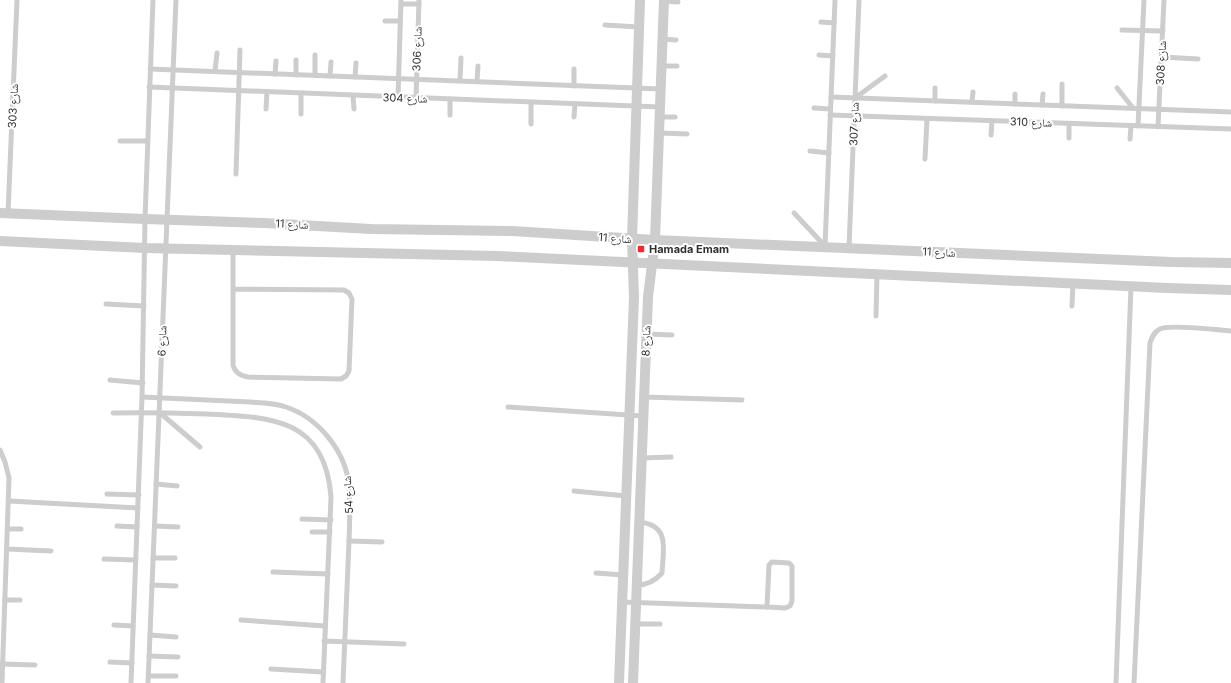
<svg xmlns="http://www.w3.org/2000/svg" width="1231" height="683" font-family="Inter,'Noto Naskh Arabic',sans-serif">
	<rect width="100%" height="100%" fill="#fff"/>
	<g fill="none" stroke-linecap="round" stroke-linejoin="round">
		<g stroke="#cdcdcd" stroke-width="5">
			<path d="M664,1L678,2"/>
			<path d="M401,4H419"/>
			<path d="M385,21H400"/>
			<path d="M821,22L834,23"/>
			<path d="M605,25L639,27"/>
			<path d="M1122,30L1163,31"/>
			<path d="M663,39L676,40"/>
			<path d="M819,55L833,56"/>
			<path d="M1162,57L1198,59"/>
			<path d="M296,60V75"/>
			<path d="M662,66H677"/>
			<path d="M150,69L661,89"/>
			<path d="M215,71L217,53"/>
			<path d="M275,74L276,61"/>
			<path d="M315,75V55"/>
			<path d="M330,76L331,62"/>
			<path d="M355,77L356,63"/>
			<path d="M460,80L461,58"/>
			<path d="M477,81L478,66"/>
			<path d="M574,86V69"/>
			<path d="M149,87L660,107"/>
			<path d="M1117,88L1133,108"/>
			<path d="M353,96L354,109"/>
			<path d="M398,97L401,0"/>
			<path d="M831,97L1231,112"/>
			<path d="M416,98L419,0"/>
			<path d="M855,98L885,76"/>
			<path d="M935,101V88"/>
			<path d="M972,102L973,92"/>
			<path d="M1015,104V94"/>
			<path d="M1042,105L1043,94"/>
			<path d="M1062,106V84"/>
			<path d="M814,108L830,109"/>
			<path d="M266,109L267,92"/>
			<path d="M301,114V93"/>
			<path d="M450,115V99"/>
			<path d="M830,115L1231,129"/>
			<path d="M574,117L575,104"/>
			<path d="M660,117H675"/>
			<path d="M531,124V103"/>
			<path d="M1138,126L1144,0"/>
			<path d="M1158,127L1164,0"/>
			<path d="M660,133L687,134"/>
			<path d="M991,135L992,121"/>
			<path d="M1069,138V124"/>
			<path d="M1130,139L1131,126"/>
			<path d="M120,141H147"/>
			<path d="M810,151L829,153"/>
			<path d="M925,159L927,119"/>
			<path d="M236,174L240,50"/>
			<path d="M8,213L17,0"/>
			<path d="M794,213L825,246"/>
			<path d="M825,246L835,0"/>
			<path d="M849,247L859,0"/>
			<path d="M233,289L344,290L349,293L352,299L349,371L346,376L341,379L248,377C240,376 235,373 233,365V250"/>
			<path d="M106,304L144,306"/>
			<path d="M1072,306L1073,283"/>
			<path d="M876,316L877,274"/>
			<path d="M646,334L672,335"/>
			<path d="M110,380L143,383"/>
			<path d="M142,397L250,402C262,403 275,403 286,407C319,418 346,452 349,486C351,512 349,539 348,565C346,604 345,644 343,683"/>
			<path d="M644,397L742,400"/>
			<path d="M508,407L643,416"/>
			<path d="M159,412L200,447"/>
			<path d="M113,413C144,412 176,413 207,414C271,417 325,418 331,497L323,683"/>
			<path d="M0,450L5,462L9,478L2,683"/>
			<path d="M642,458L671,457"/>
			<path d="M156,484L177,486"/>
			<path d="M574,491L626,496"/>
			<path d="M107,494L139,495"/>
			<path d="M9,501L138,508"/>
			<path d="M302,519L331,520"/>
			<path d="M117,526L137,527"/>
			<path d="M155,526L178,527"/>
			<path d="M8,529H21"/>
			<path d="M312,532H330"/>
			<path d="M349,541L382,542"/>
			<path d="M7,549L51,551"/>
			<path d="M153,558H175"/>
			<path d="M104,559L136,560"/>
			<path d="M772,562L789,563L792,566V601L790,606L785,608L767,607L769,565Z"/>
			<path d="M273,572L328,574"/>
			<path d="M596,573L623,575"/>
			<path d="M152,585L176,586"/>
			<path d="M637,585C648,585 655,581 662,573C663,550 671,525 639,522"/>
			<path d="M5,600H20"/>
			<path d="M622,602L767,607"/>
			<path d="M241,620L325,626"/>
			<path d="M635,624H660"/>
			<path d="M114,625L133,626"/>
			<path d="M150,635L176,637"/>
			<path d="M324,641L404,644"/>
			<path d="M149,656L178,657"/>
			<path d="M110,662L132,663"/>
			<path d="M2,664L35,665"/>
			<path d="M271,669L323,672"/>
			<path d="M149,676H176"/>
			<path d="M131,683L142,397L145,219L153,0"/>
			<path d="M148,683L176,0"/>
			<path d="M1116,683L1131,286"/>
			<path d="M1134,683L1150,343C1152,337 1154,332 1160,329C1168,324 1219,330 1231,331"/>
		</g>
		<g stroke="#cdcdcd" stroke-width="10">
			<path d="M0,213L145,219L264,223L371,229L512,231L655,240L1171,262L1231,263"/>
			<path d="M0,241L145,248L497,256L1167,288L1231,290"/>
			<path d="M619,683L634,297L632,239L640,0"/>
			<path d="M633,683L648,297L655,240L664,0"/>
		</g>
	</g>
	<rect fill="#f02932" stroke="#fff" stroke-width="1.5" x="637" y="245" width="8" height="8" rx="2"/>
	<g text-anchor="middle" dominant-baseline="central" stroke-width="4" stroke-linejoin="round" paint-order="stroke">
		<g font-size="11" fill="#303030" stroke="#fff">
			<text transform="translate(417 49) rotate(-88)">شارع 306</text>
			<text transform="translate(1161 63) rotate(-87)">شارع 308</text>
			<text transform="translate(405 98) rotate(2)">شارع 304</text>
			<text transform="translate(13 106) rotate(-87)">شارع 303</text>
			<text transform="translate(1031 122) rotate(2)">شارع 310</text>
			<text transform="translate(854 124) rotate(-88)">شارع 307</text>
			<text transform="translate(292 224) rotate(3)">شارع 11</text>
			<text transform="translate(615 238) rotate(4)">شارع 11</text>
			<text transform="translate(939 252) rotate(3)">شارع 11</text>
			<text transform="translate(162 341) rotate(-88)">شارع 6</text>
			<text transform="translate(646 341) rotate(-88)">شارع 8</text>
			<text transform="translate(348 495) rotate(-94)">شارع 54</text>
		</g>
		<g font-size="11" font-weight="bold" fill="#303030" stroke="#fff" text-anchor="start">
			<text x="649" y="249">Hamada Emam</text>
		</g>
	</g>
</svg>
